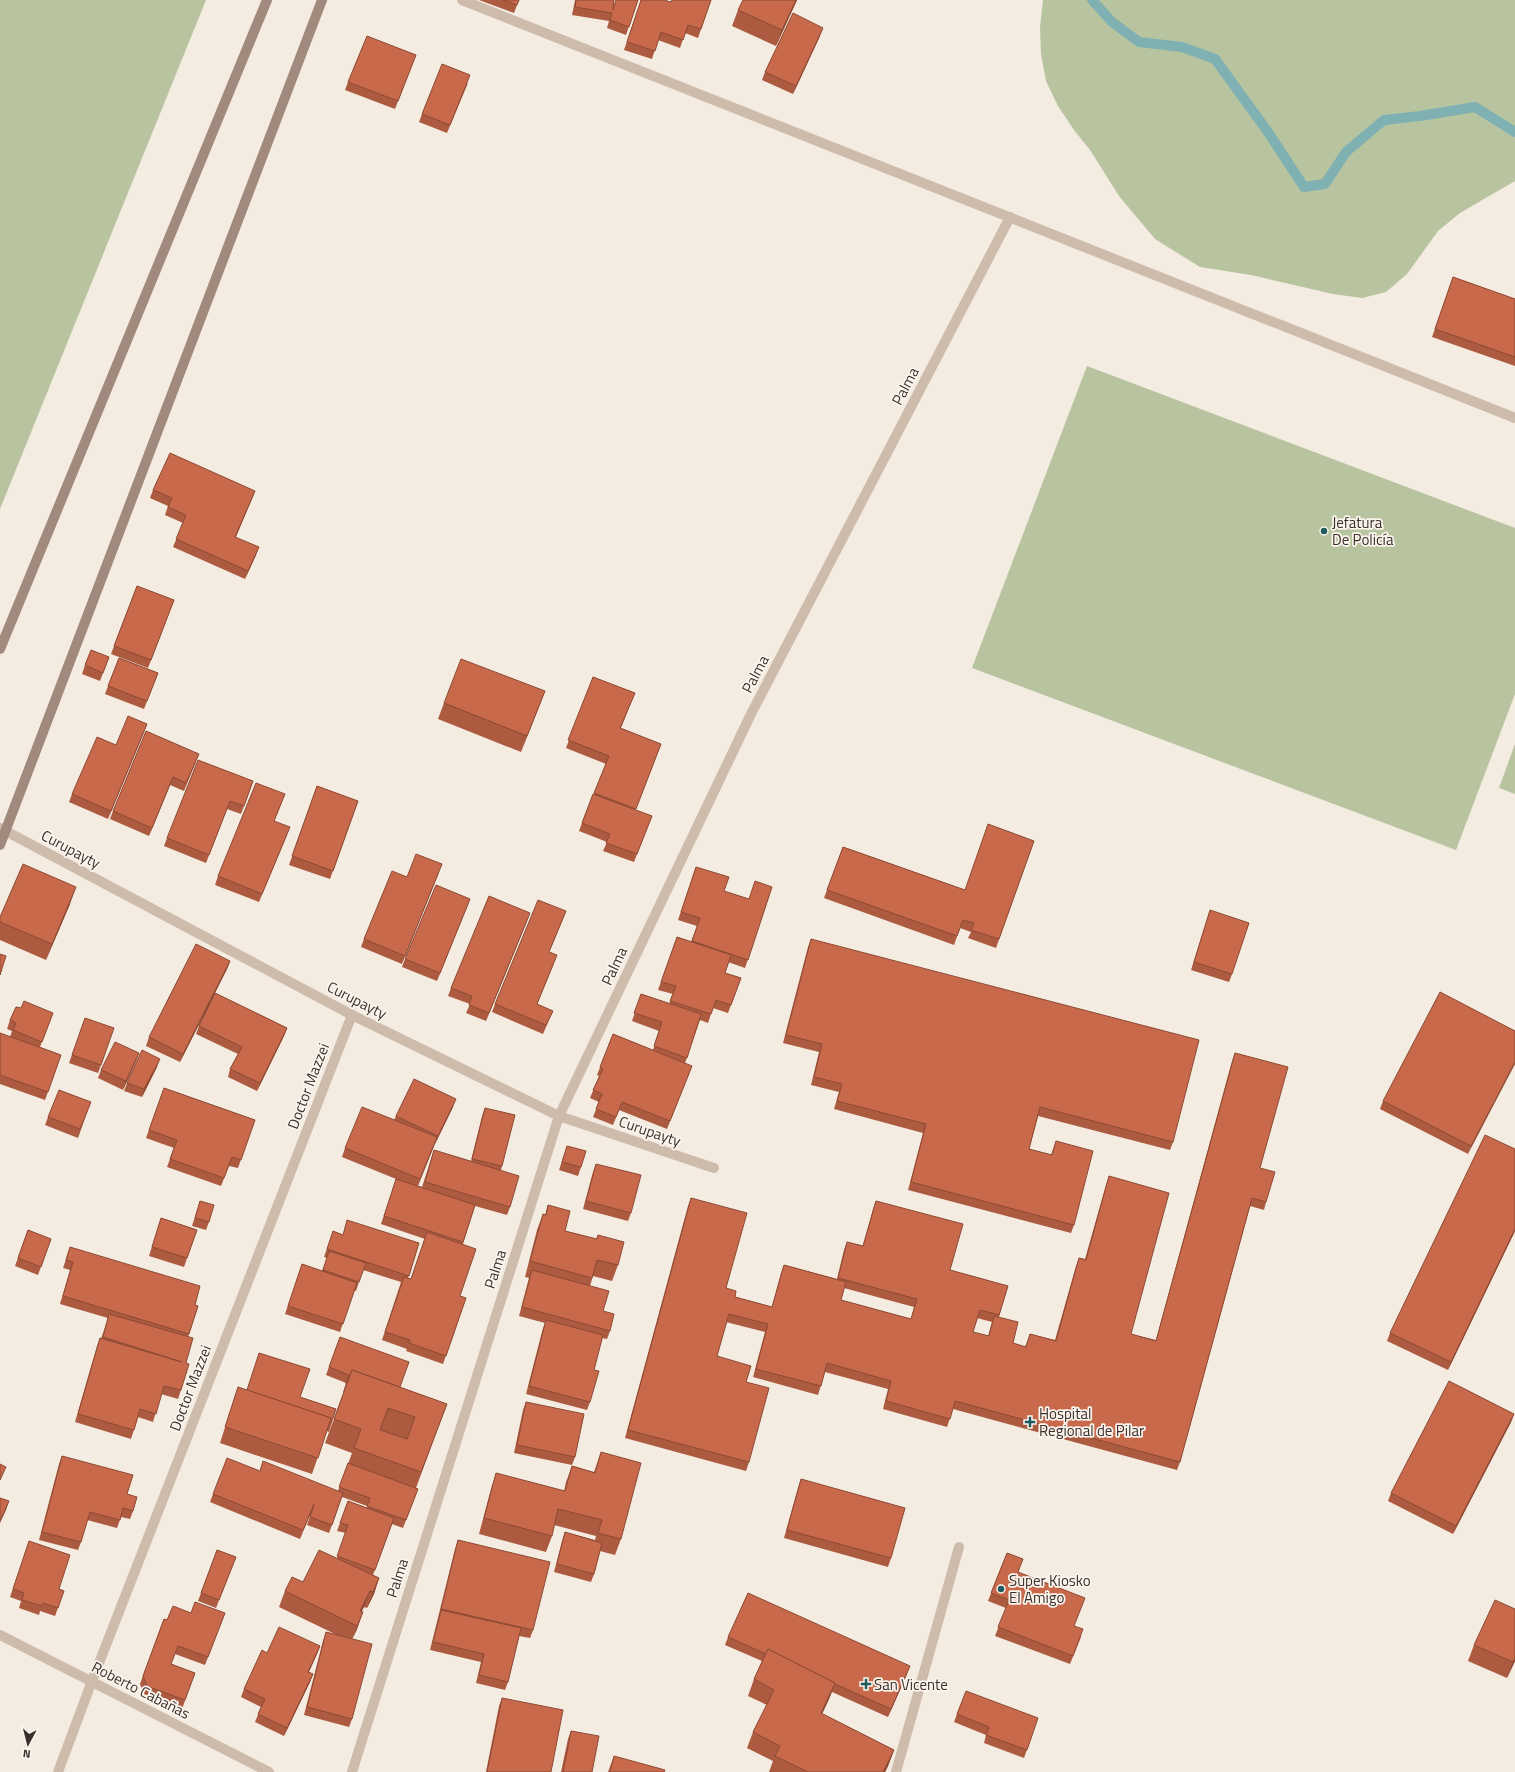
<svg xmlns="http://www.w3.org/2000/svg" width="1515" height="1772" font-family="'Titillium Web',sans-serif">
	<rect width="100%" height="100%" fill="#f4ebe1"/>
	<g fill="#b8c4a0">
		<path d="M0,0H206L0,509Z"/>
		<path d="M1043,0H1515V181L1460,213L1438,231L1407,274L1386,292L1362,298L1333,294L1251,275L1200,267L1155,239L1119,196L1090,150L1074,130L1058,106L1046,81L1041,54L1040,27Z"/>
		<path d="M1087,366L1515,528V694L1456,850L972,668Z"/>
		<path d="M1515,744V794L1499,788Z"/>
	</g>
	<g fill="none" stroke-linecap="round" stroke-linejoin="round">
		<path stroke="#7fb0b2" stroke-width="10" d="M1092,0L1112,22L1139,42L1182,47L1215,59L1268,132L1304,187L1325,184L1346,152L1384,120L1420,116L1475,107L1515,132"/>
		<g stroke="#cdbbac" stroke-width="10">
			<path d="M462,0L1515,418"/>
			<path d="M0,828L352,1015L559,1116L714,1168"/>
			<path d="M0,1635L269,1772"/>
			<path d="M58,1772L92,1681L352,1015"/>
			<path d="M352,1772L559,1116L751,714L1010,217"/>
			<path d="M896,1772L959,1547"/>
		</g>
		<g stroke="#a18a7d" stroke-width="10">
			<path d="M0,649L267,0"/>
			<path d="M0,845L322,0"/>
		</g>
	</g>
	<g fill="#ac5a40" fill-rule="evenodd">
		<path d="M479,0H519L514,13Z"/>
		<path d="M575,0H614L613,10L638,0L626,35L607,28L609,21L572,15Z"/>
		<path d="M641,0L671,2L711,0L698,38L685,33L680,48L658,40L652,59L624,50Z"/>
		<path d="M797,0L776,46L732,26L738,10Z"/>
		<path d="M820,36L793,94L762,80L765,72Z"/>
		<path d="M416,55L395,109L345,90L348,82Z"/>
		<path d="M468,83L447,133L419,122L422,114Z"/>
		<path d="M1453,277L1515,299V366L1432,337Z"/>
		<path d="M153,490L255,491L236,537L256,555L245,579L173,547L183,523L165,515L168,506L150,498Z"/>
		<path d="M137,586L174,600L148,668L111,654Z"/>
		<path d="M109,657L100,681L82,674L85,665Z"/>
		<path d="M119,658L158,673L144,709L105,694Z"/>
		<path d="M593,677L635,693L621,728L661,744L635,810L652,816L634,862L603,851L607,842L579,831L593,794H594L606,764L566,748Z"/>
		<path d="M545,691L521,752L438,719L444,703Z"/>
		<path d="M144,732L108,819L69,802L72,794L116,745Z"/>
		<path d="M196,762L184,791L170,785L149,836L110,819L113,811Z"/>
		<path d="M253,781L241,814L227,809L206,863L164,846L167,838Z"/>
		<path d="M317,786L358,801L330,879L289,865Z"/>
		<path d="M282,802L274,821L287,835L259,902L215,885L218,876Z"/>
		<path d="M1034,841L996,948L968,938L971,932L960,928L954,945L824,898L843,847L965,890Z"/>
		<path d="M696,867L724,891L748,899L772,887L745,968L728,962L725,973L741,978L728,1013L713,1008L708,1023L700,1020L685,1063L689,1074L667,1129L619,1110L613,1125L593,1117L599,1102L590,1098L599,1076L597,1075L613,1034L653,1050L659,1031L632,1021L641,994L669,1004L673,994L658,990L677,937L691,942L697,926L678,920Z"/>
		<path d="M439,872L402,964L361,947L364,939L407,877Z"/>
		<path d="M470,899L437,981L402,967L405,959Z"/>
		<path d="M70,904L46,960L0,940V917Z"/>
		<path d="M1210,910L1232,974L1229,982L1191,970Z"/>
		<path d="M563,919L549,952L554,963L537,1004L553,1011L543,1034L492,1012L495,1004Z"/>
		<path d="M527,921L486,1021L466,1013L470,1004L448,996L451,988Z"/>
		<path d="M811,939L1173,1142L1170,1150L1038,1116L1029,1149L1051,1155L1056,1141L1074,1225L1071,1233L908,1190L923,1133L834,1109L839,1092L811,1085L819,1052L783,1043L808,947Z"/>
		<path d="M230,961L227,969L215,993L287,1028L284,1036L257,1091L228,1077L230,1069L238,1054L196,1034L199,1026L208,1007L180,1062L146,1046L149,1037Z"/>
		<path d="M21,1008L53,1013L40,1047L61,1055L45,1100L0,1084V1033L10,1037L12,1031L7,1029L10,1020Z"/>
		<path d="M85,1018L101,1065L98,1073L69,1063Z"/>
		<path d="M1515,1031L1468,1154L1380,1109L1383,1101Z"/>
		<path d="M139,1053L136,1061L123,1090L98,1078L101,1070Z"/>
		<path d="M1235,1053L1260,1168L1266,1202L1264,1210L1250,1206L1180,1462L1177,1470L953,1409L947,1427L883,1409L888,1389L825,1372L818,1395L753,1377L765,1332L726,1322L717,1356L746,1382L749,1462L746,1471L625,1438L688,1206L691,1198L726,1288L735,1297L772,1307L781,1273L784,1265L837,1279L844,1250L847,1242L863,1246L873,1209L876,1201L950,1270L1008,1286L999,1317L1013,1343L1025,1347L1030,1334L1055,1340L1076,1266L1079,1258L1085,1259L1106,1185L1109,1176L1131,1334L1156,1340L1232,1061ZM844,1288L914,1307L911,1319L841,1300ZM977,1318L992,1322L988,1336L973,1332Z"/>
		<path d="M157,1067L142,1097L124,1091L127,1083Z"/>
		<path d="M164,1088L255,1120L238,1168L229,1166L221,1186L167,1167L174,1148L146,1138Z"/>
		<path d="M453,1107L435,1144L418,1186L422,1187L434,1150L471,1161L482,1116L485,1108L502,1166L501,1170L510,1207L507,1215L475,1206L463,1244L460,1296L466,1298L443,1364L406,1351L407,1349L382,1340L401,1282L363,1270L356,1291L354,1290L340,1332L285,1314L302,1264L322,1271L327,1258L324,1257L333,1231L342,1235L419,1243L408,1278L411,1279L425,1239L381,1224L396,1179L342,1157L345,1148L394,1120L396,1116Z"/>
		<path d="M88,1110L78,1138L45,1125L48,1117Z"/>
		<path d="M567,1146L581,1167L578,1176L559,1170Z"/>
		<path d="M596,1164L631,1213L628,1221L583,1209L593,1172Z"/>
		<path d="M200,1201L209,1222L206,1230L192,1226Z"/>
		<path d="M548,1205L565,1231L596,1239L598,1235L618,1265L612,1281L593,1276L590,1286L603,1311L610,1331L607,1339L602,1338L594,1370L590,1402L587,1410L526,1394L543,1328L545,1323L519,1316L529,1278L525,1277L537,1230L543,1214L545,1215Z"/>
		<path d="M161,1218L197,1230L184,1267L149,1256Z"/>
		<path d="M28,1230L51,1239L38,1275L15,1266Z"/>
		<path d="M1515,1231L1448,1370L1387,1341L1390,1333Z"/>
		<path d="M70,1247L195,1305L198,1306L188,1337L186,1363L181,1390L178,1399L161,1394L153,1422L138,1417L131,1439L75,1422L97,1346L100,1338L101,1339L108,1318L60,1304L70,1270L63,1268Z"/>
		<path d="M340,1337L400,1387L447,1404L416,1488L418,1489L403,1528L392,1524L373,1575L379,1578L374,1594L367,1608L364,1607L361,1612H363L357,1629L352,1639V1719L349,1727L304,1715L323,1641L326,1632L337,1635L279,1607L285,1591L303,1582L337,1558L346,1533L337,1531L348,1501L367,1508V1506L342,1497L329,1533L307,1525L311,1513L300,1539L210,1502L213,1494L260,1471L338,1491L352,1453L325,1443L344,1392H343L346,1383L326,1375Z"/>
		<path d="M238,1387L246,1390L300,1397L336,1409L329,1432L327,1431L312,1474L220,1443Z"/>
		<path d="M526,1402L575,1457L572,1465L514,1453L523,1410Z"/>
		<path d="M1514,1414L1511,1422L1453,1534L1388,1501L1391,1493Z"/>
		<path d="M601,1452L621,1539L615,1555L600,1551L594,1574L591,1582L554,1572L562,1541L565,1532L595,1540L596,1536L554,1525L552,1536L546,1552L479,1534L491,1489L496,1473L564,1491L566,1482L572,1466L594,1472Z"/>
		<path d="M62,1456L127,1494L133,1511L130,1519L121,1517L117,1528L87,1520L81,1542L78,1550L39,1540L59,1464Z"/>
		<path d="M801,1479L891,1558L888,1567L784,1538L798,1488Z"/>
		<path d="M458,1540L533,1630L530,1638L519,1636L508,1682L505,1690L476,1683L481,1662L430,1650L455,1549Z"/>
		<path d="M29,1541L59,1589L64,1591L55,1616L40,1611L39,1615L19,1608L21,1601L10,1597Z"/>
		<path d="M217,1550L236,1557L216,1608L198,1601Z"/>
		<path d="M1007,1553L1018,1572L1074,1626L1081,1637L1070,1664L995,1636L1006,1608L988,1601Z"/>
		<path d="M191,1613H225L205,1665L175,1654L171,1664L195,1673L182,1709L144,1694L140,1684L164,1619L167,1620Z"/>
		<path d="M728,1637L907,1674L888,1717L832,1692L829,1699L822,1714L894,1750L888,1766L885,1772H769L773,1761L747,1748L753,1732L767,1705L748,1696L754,1679L762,1661L725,1645Z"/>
		<path d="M1474,1645L1515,1661L1507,1678L1468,1661Z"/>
		<path d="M320,1646L317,1654L309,1672L313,1674L310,1682L284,1736L255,1722L261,1707L241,1697L244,1689L267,1653Z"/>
		<path d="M502,1698L551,1772H486L499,1706Z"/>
		<path d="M957,1714L1038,1718L1024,1758L984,1743L986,1735L954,1722Z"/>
		<path d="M571,1731L592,1772H561L568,1739Z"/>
		<path d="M614,1756L664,1772H608Z"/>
	</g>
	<g fill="#8c4a34">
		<path d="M796,0H797L776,46L782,30Z"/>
		<path d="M823,28L820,36L793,94L796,86Z"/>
		<path d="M255,491L252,499L232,545L235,537Z"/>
		<path d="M259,547L256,555L245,579L248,571Z"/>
		<path d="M545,691L539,707L521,752L527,736Z"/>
		<path d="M147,724L144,732L108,819L111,811Z"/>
		<path d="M173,777L170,785L149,836L152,828Z"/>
		<path d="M76,887L70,904L46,960L52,944Z"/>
		<path d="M470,899L467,907L437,981L440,973Z"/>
		<path d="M530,913L527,921L486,1021L489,1013Z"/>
		<path d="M230,961L227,969L180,1062L183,1054Z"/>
		<path d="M287,1028L284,1036L257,1091L260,1083Z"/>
		<path d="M139,1053L136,1061L123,1090L126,1081Z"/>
		<path d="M160,1059L157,1067L142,1097L144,1089Z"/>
		<path d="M1515,1062V1064L1468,1154L1471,1146Z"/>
		<path d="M456,1099L453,1107L435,1144L438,1136Z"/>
		<path d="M1515,1229V1231L1448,1370L1451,1362Z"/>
		<path d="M1514,1414L1511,1422L1453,1534L1456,1526Z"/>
		<path d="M9,1501L6,1510L0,1523V1521Z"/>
		<path d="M379,1578L374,1594L367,1608L373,1592Z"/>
		<path d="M370,1591L364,1607L354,1627L360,1611Z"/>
		<path d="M363,1612L357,1629L351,1642L357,1626Z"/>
		<path d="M320,1646L317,1654L305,1680L308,1672Z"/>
		<path d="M1515,1658V1661L1507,1678L1513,1662Z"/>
		<path d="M910,1666L907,1674L888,1717L891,1709Z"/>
		<path d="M313,1674L310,1682L284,1736L287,1728Z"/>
		<path d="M835,1683L829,1699L815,1729L821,1713Z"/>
		<path d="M894,1750L888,1766L885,1772H883Z"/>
	</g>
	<g fill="#c8694b" stroke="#8c4a34" fill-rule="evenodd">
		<path d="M503,0H519L517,5Z"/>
		<path d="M576,0H614L613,10L616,0H638L629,27L610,20L612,13L575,7Z"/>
		<path d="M641,0H664L671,2L672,0H711L701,29L688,25L683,40L661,32L655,51L627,42Z"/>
		<path d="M743,0H796L782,30L738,10Z"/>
		<path d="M793,13L823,28L796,86L765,72Z"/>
		<path d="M367,36L416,55L398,101L348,82Z"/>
		<path d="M442,64L470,75L450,125L422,114Z"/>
		<path d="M1453,277L1515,299V357L1435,329Z"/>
		<path d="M170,453L255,491L235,537L259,547L248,571L176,539L186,515L168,507L172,498L153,490Z"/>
		<path d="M137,586L174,600L151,660L114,646Z"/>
		<path d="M91,650L109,657L103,673L85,665Z"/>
		<path d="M119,658L158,673L147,701L108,686Z"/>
		<path d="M461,659L545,691L527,736L444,703Z"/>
		<path d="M593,677L635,693L620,728L661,744L636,809L594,793L609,756L568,740Z"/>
		<path d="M128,716L147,724L111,811L72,794L97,737L116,745Z"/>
		<path d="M146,731L199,754L186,783L173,777L152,828L113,811Z"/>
		<path d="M198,760L253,781L244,806L230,801L209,855L167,838Z"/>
		<path d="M256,783L285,794L274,821L290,827L262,894L218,876Z"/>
		<path d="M317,786L358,801L333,871L292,856Z"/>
		<path d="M593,794L652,816L637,854L606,843L610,834L582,823Z"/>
		<path d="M988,824L1034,841L999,939L971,930L974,923L963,920L957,936L827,890L843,847L965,890Z"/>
		<path d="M416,854L442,864L405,956L364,939L392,871L407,877Z"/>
		<path d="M23,864L76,887L52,944L0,922V917Z"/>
		<path d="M696,867L729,877L724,891L749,899L755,881L772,887L748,960L692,941L700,918L681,912Z"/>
		<path d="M436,885L470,899L440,973L405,959Z"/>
		<path d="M489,896L530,913L489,1013L469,1005L472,996L451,988Z"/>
		<path d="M538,900L566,911L549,952L557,955L537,1004L553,1011L546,1025L495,1004Z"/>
		<path d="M1210,910L1249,923L1232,974L1194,962Z"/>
		<path d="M677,937L731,955L725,973L741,978L731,1005L716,1000L711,1014L670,1001L676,986L661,982Z"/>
		<path d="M811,939L1199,1040L1173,1142L1040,1107L1029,1149L1052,1155L1056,1141L1093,1151L1074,1225L911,1182L926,1124L837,1101L842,1084L814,1077L822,1044L786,1035Z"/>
		<path d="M196,944L230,961L183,1054L149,1037Z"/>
		<path d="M0,954L6,956L0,975Z"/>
		<path d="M1440,992L1515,1031V1062L1471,1146L1383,1101Z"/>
		<path d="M215,993L287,1028L260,1083L230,1069L242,1047L199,1026Z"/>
		<path d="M641,994L701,1014L687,1058L654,1046L662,1022L634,1013Z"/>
		<path d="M24,1001L53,1013L42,1042L13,1030L16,1023L10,1020L16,1007L21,1008Z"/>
		<path d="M85,1018L114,1028L101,1065L72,1055Z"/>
		<path d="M0,1033L61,1055L48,1092L0,1075Z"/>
		<path d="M613,1034L692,1066L670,1121L622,1102L616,1117L596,1109L602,1094L593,1090L603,1069L600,1067Z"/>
		<path d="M115,1042L139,1053L126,1081L101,1070Z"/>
		<path d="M142,1050L160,1059L144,1089L127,1083Z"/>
		<path d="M1235,1053L1288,1067L1260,1168L1275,1172L1266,1202L1252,1198L1180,1462L955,1401L950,1419L886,1401L891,1381L827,1363L821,1386L756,1369L768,1324L729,1314L717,1356L751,1366L746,1382L769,1388L749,1462L628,1430L691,1198L747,1213L726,1288L736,1291L735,1297L772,1307L784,1265L846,1282L841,1300L911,1319L917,1299L838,1278L847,1242L863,1246L876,1201L963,1224L950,1270L1008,1286L999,1315L980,1310L973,1332L989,1336L994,1316L1018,1322L1013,1343L1026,1347L1030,1334L1056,1341L1079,1258L1086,1260L1109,1176L1169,1193L1131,1334L1156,1341Z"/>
		<path d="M414,1079L456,1099L438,1136L396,1116Z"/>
		<path d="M164,1088L255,1120L241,1160L232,1157L224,1178L170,1159L177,1140L149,1130Z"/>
		<path d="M59,1090L91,1102L80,1129L48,1117Z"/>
		<path d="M362,1107L437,1137L420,1179L345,1148Z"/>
		<path d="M485,1108L515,1115L502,1166L472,1159Z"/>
		<path d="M1485,1135L1515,1149V1229L1451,1362L1390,1333Z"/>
		<path d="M567,1146L586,1151L581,1167L562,1162Z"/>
		<path d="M434,1150L519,1176L510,1207L425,1182Z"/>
		<path d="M596,1164L641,1175L631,1213L586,1201Z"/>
		<path d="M396,1179L475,1205L463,1242L384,1216Z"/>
		<path d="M200,1201L214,1205L209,1222L195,1218Z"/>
		<path d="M548,1205L570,1211L565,1231L597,1239L598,1235L624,1242L618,1265L597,1260L592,1278L530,1261L543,1214L546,1215Z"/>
		<path d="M161,1218L197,1230L187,1258L152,1247Z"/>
		<path d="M347,1220L419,1243L409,1276L327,1249L333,1231L343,1235Z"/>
		<path d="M28,1230L51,1239L41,1267L18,1258Z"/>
		<path d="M427,1232L476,1249L460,1296L466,1298L446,1356L409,1343L410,1340L385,1332L404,1277L411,1279Z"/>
		<path d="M70,1247L200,1286L195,1305L198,1306L189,1334L63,1296L73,1262L66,1260Z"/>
		<path d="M329,1251L366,1263L359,1282L323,1270Z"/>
		<path d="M302,1264L357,1283L343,1324L288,1306Z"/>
		<path d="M532,1270L609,1291L603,1311L614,1314L610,1331L522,1307Z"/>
		<path d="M109,1314L193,1338L186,1363L189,1364L181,1390L164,1386L156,1414L140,1409L134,1430L78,1414L100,1338L182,1362L103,1337Z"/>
		<path d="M546,1320L603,1335L594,1370L599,1371L590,1402L529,1386Z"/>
		<path d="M340,1337L409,1362L400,1387L352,1370L347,1384H346L349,1375L329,1367Z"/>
		<path d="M259,1353L310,1369L300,1397L336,1409L331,1423H329L331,1418L247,1390Z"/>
		<path d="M352,1370L447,1404L421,1472L354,1448L361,1429L334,1419ZM388,1408L415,1417L407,1439L380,1430Z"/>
		<path d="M1449,1381L1514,1414L1456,1526L1391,1493Z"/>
		<path d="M238,1387L331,1418L318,1458L225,1427Z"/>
		<path d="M526,1402L584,1414L575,1457L517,1445Z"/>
		<path d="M601,1452L641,1463L621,1539L598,1533L602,1520L558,1509L552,1536L484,1518L496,1473L565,1491L572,1466L595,1473Z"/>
		<path d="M62,1456L133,1475L127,1494L137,1497L133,1511L123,1508L120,1520L90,1512L81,1542L42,1532Z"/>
		<path d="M227,1458L260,1471L263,1461L343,1493L332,1525L310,1517L314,1504L303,1530L213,1494Z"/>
		<path d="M348,1463L418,1489L406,1520L367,1506L370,1498L339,1487Z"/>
		<path d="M0,1464L6,1467L0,1480Z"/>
		<path d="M801,1479L905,1508L891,1558L787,1530Z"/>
		<path d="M0,1498L9,1501L0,1521Z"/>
		<path d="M348,1501L394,1518L375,1570L337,1556L348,1525L340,1523Z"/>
		<path d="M565,1532L602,1543L594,1574L557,1564Z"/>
		<path d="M458,1540L550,1562L533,1630L441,1609Z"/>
		<path d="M29,1541L70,1555L59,1589L64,1591L58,1608L43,1603L42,1606L22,1600L24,1593L13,1589Z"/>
		<path d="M217,1550L236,1557L219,1600L201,1593Z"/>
		<path d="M319,1550L379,1578L373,1592L370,1591L360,1611L363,1612L357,1626L285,1591L292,1577L303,1582Z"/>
		<path d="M1007,1553L1023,1559L1018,1572L1085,1598L1074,1626L1083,1629L1073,1656L998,1627L1009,1600L991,1593Z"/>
		<path d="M748,1593L910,1666L891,1709L835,1684V1683L768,1649L766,1654L728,1637Z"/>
		<path d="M1495,1600L1515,1609V1658L1513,1662L1474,1645Z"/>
		<path d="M195,1602L225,1613L208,1657L178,1646L171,1664L195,1673L185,1700L147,1686L143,1676L164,1619L167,1620L173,1606L191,1613Z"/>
		<path d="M441,1610L521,1628L508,1682L479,1675L484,1654L433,1642Z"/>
		<path d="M279,1627L320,1646L308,1672L313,1674L287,1728L258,1714L265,1699L244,1689L262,1650L267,1653Z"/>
		<path d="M326,1632L372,1644L352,1719L307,1707Z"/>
		<path d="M768,1649L835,1683L821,1713L894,1750L883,1772H808L775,1756L780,1746L753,1732L774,1690L754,1679Z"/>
		<path d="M966,1691L1038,1718L1027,1750L986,1735L989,1727L957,1714Z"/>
		<path d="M502,1698L563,1710L551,1772H487Z"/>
		<path d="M571,1731L599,1736L592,1772H563Z"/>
		<path d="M614,1756L665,1770L664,1772H610Z"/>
	</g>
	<g fill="#1f5a5e" stroke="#fbf5ee" stroke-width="1.5">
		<circle cx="1324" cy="531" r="4"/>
		<path d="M1028 1416h4v4h4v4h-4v4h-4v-4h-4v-4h4z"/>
		<circle cx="1001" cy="1589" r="4"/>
		<path d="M864 1678h4v4h4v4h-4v4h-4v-4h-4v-4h4z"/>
	</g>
	<g text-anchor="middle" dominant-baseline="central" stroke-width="3.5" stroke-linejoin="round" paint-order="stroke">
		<g font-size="15" fill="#3b302b" stroke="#fbf5ee">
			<text transform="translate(905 386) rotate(-62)">Palma</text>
			<text transform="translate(755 674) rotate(-62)">Palma</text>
			<text transform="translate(71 849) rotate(28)">Curupayty</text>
			<text transform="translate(614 966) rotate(-65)">Palma</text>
			<text transform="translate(357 1000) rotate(27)">Curupayty</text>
			<text transform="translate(308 1086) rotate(-69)">Doctor Mazzei</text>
			<text transform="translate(650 1131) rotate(19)">Curupayty</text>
			<text transform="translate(495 1269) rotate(-72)">Palma</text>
			<text transform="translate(190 1388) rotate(-69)">Doctor Mazzei</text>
			<text transform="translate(397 1578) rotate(-72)">Palma</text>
			<text transform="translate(141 1690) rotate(27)">Roberto Cabañas</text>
		</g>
		<g font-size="15" fill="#3b302b" stroke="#fbf5ee" text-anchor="start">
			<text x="1332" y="522">Jefatura<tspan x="1332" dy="17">De Policía</tspan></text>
			<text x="1039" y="1413">Hospital<tspan x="1039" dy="17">Regional de Pilar</tspan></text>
			<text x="1009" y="1580">Super Kiosko<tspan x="1009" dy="17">El Amigo</tspan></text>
			<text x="874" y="1684">San Vicente</text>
		</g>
	</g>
	<g transform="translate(28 1744) rotate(187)" stroke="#fbf5ee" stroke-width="3" paint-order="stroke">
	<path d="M0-3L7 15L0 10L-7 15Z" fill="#3b302b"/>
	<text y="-6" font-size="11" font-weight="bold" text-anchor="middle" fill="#3b302b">N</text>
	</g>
</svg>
